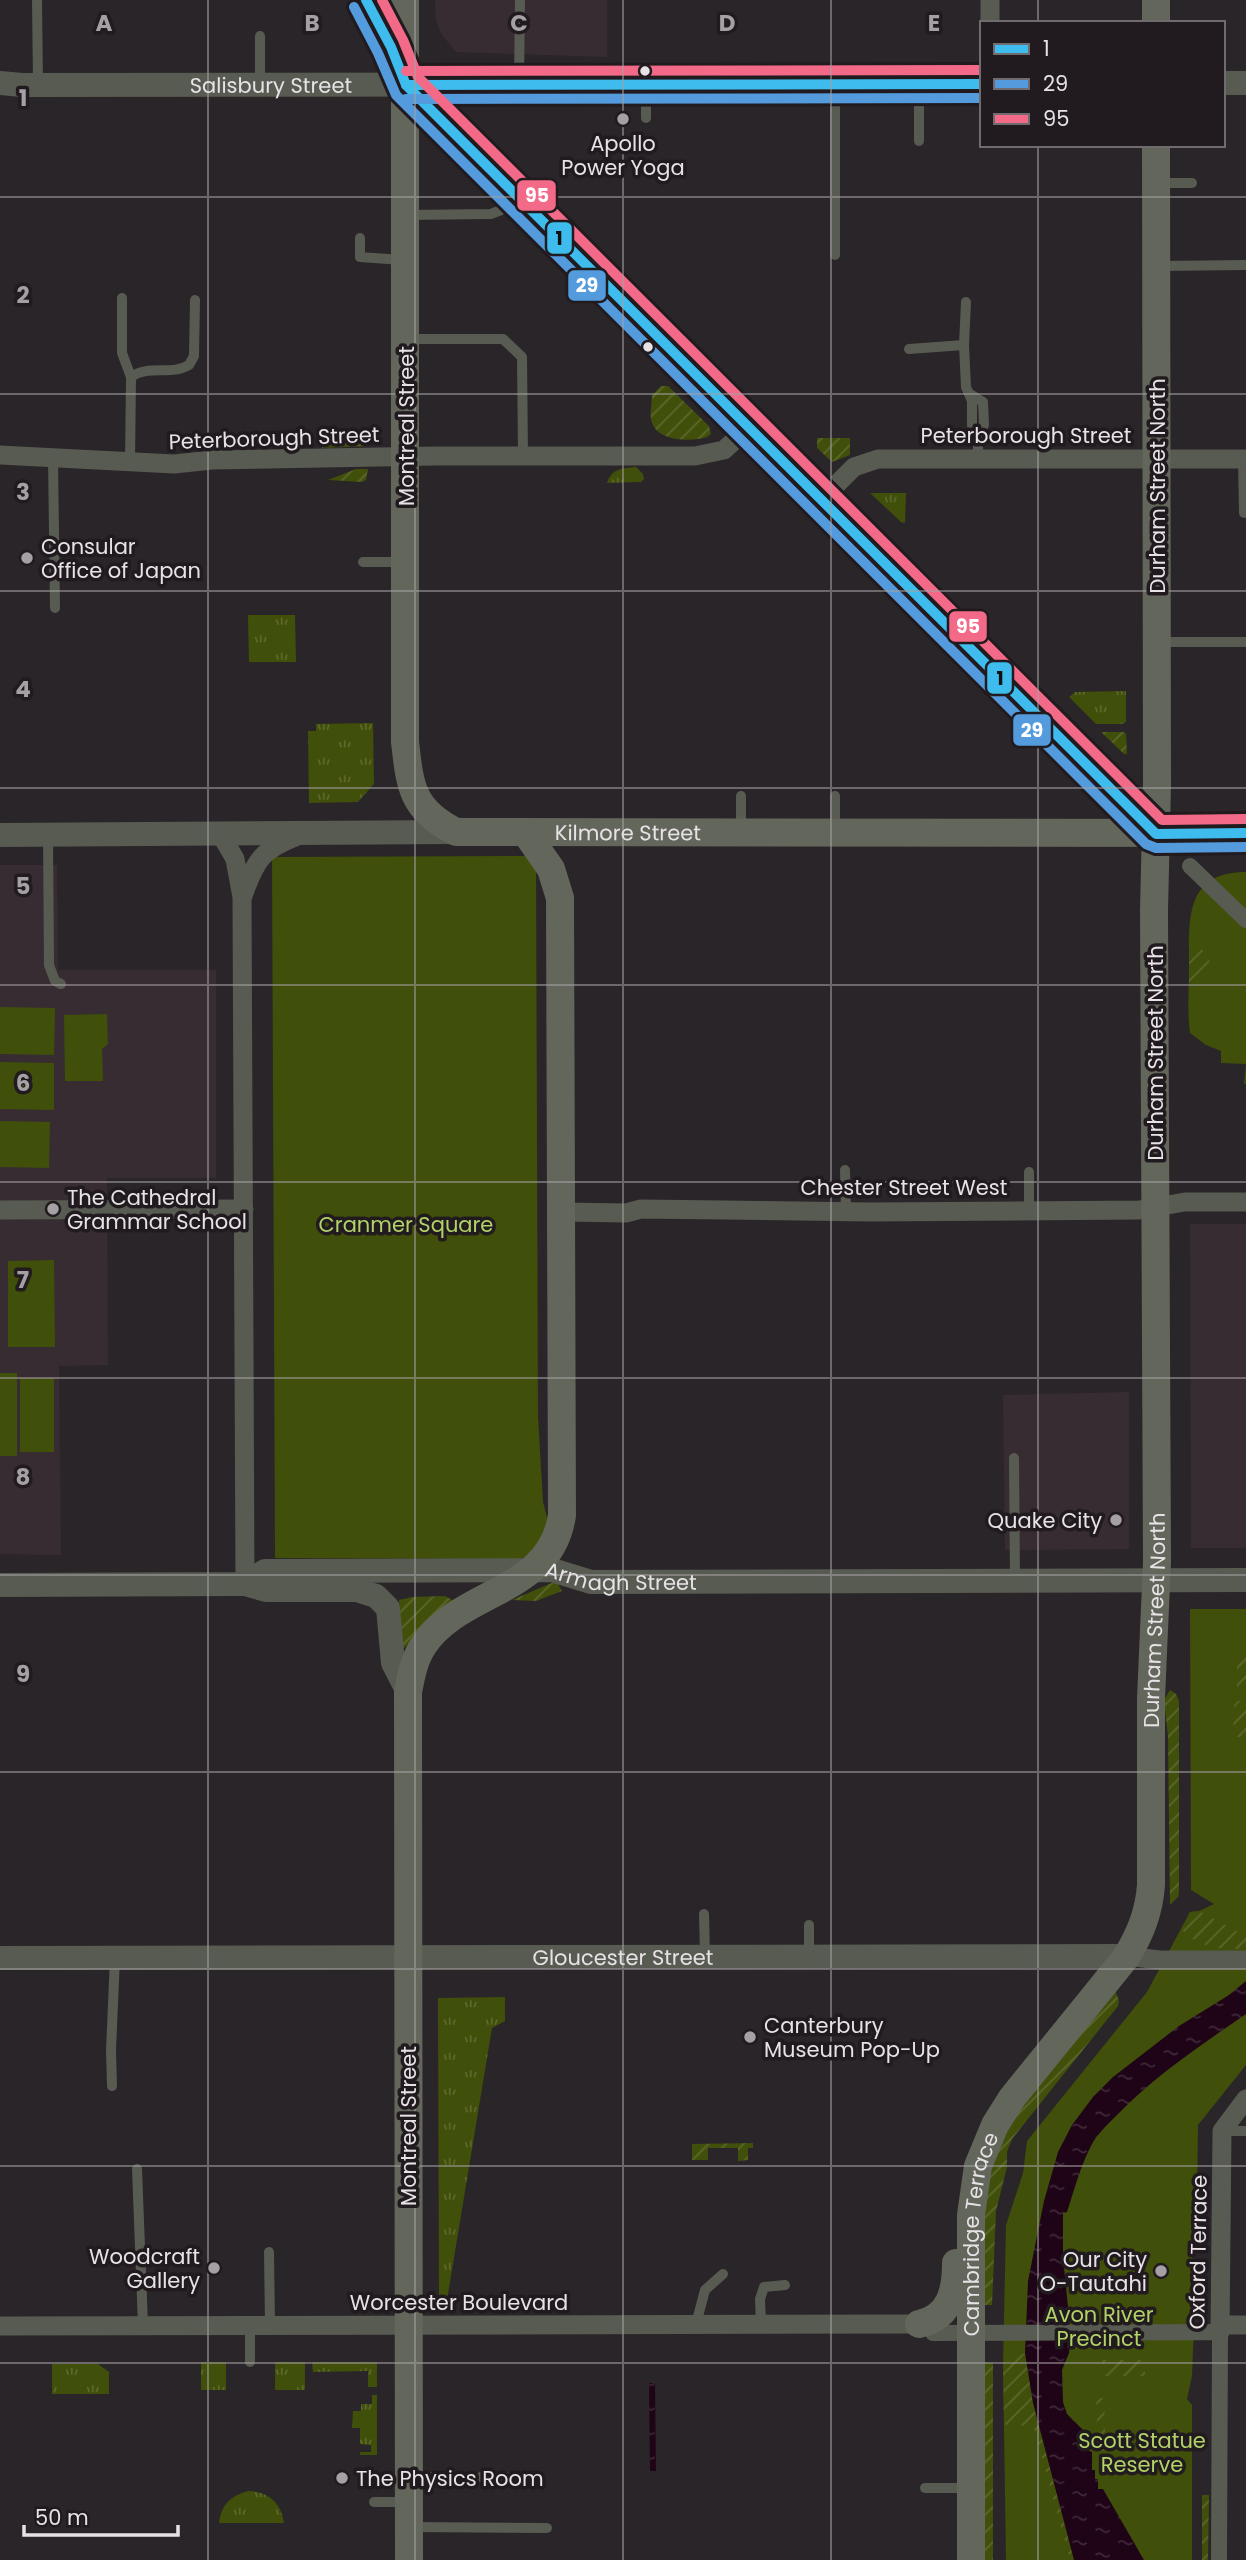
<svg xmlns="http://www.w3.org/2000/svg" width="1246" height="2560" font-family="Poppins,sans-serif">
	<defs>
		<pattern id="grass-tufts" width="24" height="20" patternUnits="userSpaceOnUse" patternTransform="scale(1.75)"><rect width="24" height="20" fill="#404f09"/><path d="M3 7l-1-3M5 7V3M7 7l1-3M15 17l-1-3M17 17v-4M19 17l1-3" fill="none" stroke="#5c682d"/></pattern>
		<pattern id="garden-furrows" width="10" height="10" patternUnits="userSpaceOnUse" patternTransform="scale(1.75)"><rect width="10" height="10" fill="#404f09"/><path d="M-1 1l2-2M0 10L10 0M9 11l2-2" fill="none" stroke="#5c682d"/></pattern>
		<pattern id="water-ripples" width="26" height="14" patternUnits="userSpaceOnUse" patternTransform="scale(1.75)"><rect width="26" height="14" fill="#1f0418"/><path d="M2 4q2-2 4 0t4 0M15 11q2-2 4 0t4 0" fill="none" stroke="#402839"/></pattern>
	</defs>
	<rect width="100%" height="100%" fill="#2a2528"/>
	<g fill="#382c33">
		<path d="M435,0H607V57L456,52L442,35L436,21Z"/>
		<path d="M0,865H57L58,970H216V1178H107L108,1365L59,1366L61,1555L0,1554Z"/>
		<path d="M1190,1224H1246V1548H1191Z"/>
		<path d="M1129,1392V1549L1005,1550L1003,1395Z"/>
	</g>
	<g fill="url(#grass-tufts)">
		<path d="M636,467L643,474L644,479L641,482L607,483C611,469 622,468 636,467Z"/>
		<path d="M870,493H906L905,523L901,522Z"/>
		<path d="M248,615H295L296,662H249Z"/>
		<path d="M1126,691V722L1122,724H1096L1069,697L1075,692Z"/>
		<path d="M373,723L374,784L358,802L309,803L308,731H316V724Z"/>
		<path d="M505,1997V2021L492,2028L447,2300L439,2299L438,1998Z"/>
		<rect x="201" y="2362" width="25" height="28"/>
		<rect x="275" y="2362" width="30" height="28"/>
		<path d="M312,2362H377V2387H368V2371L313,2372Z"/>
		<path d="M52,2364H98L109,2372V2394H52Z"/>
		<path d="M372,2395H377V2455H360V2452H371V2445L360,2444V2428H352L353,2411H361V2404H372Z"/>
		<path d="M249,2491C269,2492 281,2503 284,2523H219C221,2505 231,2495 249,2491Z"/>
	</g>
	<g fill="#404f09">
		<path d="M536,856L538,1416L543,1502L550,1529L543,1552L519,1559L275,1558L272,857Z"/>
		<path d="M1246,872V1084H1244L1246,1064L1221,1063V1051L1206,1045L1190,1033C1187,1011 1189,989 1189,967C1189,921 1184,872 1246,872Z"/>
		<path d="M0,1007L55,1008L54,1055L0,1054Z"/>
		<path d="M107,1014L108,1044L102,1049L103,1081H65L64,1015Z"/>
		<path d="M0,1062L54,1063V1110L0,1109Z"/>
		<path d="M0,1121L50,1122L49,1168L0,1167Z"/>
		<path d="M54,1260L55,1347H8V1261Z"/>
		<rect x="0" y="1373" width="17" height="83"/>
		<rect x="20" y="1378" width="34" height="74"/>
		<path d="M1190,1609H1246V2065L1198,2125L1197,2202L1192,2235L1194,2325L1192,2376L1187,2399L1192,2405V2560H1006L1003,2363L1006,2225L1023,2173L1027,2141L1147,1992L1190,1912L1199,1911L1214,1904L1191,1890Z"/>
	</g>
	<g fill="url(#garden-furrows)">
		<path d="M661,386H668L709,426L711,434L707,437C692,442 659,442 652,423C649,416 652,403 652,395Z"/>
		<path d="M367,436L370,440L368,446L322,448V437Z"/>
		<path d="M817,438H850V455L832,462L817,448Z"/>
		<path d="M356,469H368L366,480L362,482L328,480Z"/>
		<path d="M1101,732H1124L1126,734L1127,754H1124Z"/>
		<path d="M1197,941L1213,967L1212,970L1200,973L1198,982L1189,988V947Z"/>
		<path d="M554,1582L558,1584L562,1591L536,1601L512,1600Z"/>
		<path d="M445,1596L454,1601L403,1649L399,1600L412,1597Z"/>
		<path d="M1242,1654H1246V1693L1237,1689V1658Z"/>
		<path d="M1170,1690L1176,1694L1179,1701V1892L1178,1897L1170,1905L1168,1736L1164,1700Z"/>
		<path d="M1238,1701H1246V1737H1237L1233,1733L1234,1705Z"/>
		<path d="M1199,1911L1246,1936V1949C1219,1949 1203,1950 1182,1930L1190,1912Z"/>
		<path d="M1115,1991L1119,2000L1118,2006L1012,2139L1007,2152V2167L996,2211L992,2305H981L986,2178L1010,2120Z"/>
		<path d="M753,2143V2148H748V2160L738,2161V2148H708V2160H692V2144Z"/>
		<path d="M1025,2353L1033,2403L1074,2560H1070L1033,2425L1007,2426L1004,2423L1003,2363Z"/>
		<rect x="1102" y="2360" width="43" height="16"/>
		<path d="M981,2362L993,2363V2560H983Z"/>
		<path d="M1096,2398H1104L1106,2451H1098Z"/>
		<path d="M1202,2495H1209L1208,2560H1202Z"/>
	</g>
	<g fill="url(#water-ripples)">
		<path d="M1246,1981V2014C1201,2045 1156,2075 1118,2114C1108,2124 1097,2134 1091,2146C1080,2167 1074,2191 1067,2212L1063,2213V2257L1071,2337L1069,2353L1062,2370L1063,2402L1067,2414L1086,2433V2442L1089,2443V2451L1092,2452V2470H1095V2479H1098V2489H1103L1144,2560H1074L1033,2403L1025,2353L1028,2281L1044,2201L1058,2152L1072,2125L1093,2097L1113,2077L1179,2026L1229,1995Z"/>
		<path d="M649,2383H655L656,2471H650Z"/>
	</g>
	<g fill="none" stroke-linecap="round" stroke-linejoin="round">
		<g stroke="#585b52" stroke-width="10">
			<path d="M37,0L38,83"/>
			<path d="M260,36V84"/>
			<path d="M519,83L520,0"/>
			<path d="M835,84V255"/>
			<path d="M646,85V118"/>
			<path d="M919,86V141"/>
			<path d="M1157,183H1192"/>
			<path d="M406,215L491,214L501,210L518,196"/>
			<path d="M360,238V257L402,260"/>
			<path d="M1159,266L1246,265"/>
			<path d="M122,298V353L131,377"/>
			<path d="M408,339H503L522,357L523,456"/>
			<path d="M964,345L966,302"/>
			<path d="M909,349L964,345L966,387L972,401V426L978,432V458"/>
			<path d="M970,394L983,402L984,425L978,432"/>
			<path d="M53,457L55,608"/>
			<path d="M1243,459L1244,513"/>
			<path d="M130,462L131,377C149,364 171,376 189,365L194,356L195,300"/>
			<path d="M363,562H401"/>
			<path d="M1157,642H1246"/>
			<path d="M741,796V830"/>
			<path d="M835,796V829"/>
			<path d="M48,836L49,965L55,981L61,984"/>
			<path d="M845,1170L846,1211"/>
			<path d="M1029,1172V1210"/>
			<path d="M1014,1458L1015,1580"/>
			<path d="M704,1914L705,1955"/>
			<path d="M809,1925V1955"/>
			<path d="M112,2086L111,2050L115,1958"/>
			<path d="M1222,2131H1246"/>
			<path d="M137,2169L143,2325"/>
			<path d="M269,2252L270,2325"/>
			<path d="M696,2324L705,2290L723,2274"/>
			<path d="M761,2324L760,2299L764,2287L785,2285"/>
			<path d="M250,2325V2362"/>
			<path d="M409,2477H444"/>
			<path d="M481,2477H506"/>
			<path d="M925,2488H970"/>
			<path d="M374,2502H408"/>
			<path d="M410,2527L547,2528"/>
		</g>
		<g stroke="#585b52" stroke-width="16">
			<path d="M1190,866L1246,920"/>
			<path d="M933,2333L1220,2332L1219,2560"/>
		</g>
		<g stroke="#585b52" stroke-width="19">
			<path d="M990,0V23"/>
			<path d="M0,455L174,464L212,460L435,456H695L724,450L749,427"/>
			<path d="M822,499L854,467L878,459H1246"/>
			<path d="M220,833L235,859L242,897L245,1584"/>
			<path d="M243,896C256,858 263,849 300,835"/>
			<path d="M0,1210L244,1209"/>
			<path d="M562,1212L626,1213L641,1209L871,1212L1139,1210L1185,1202H1246"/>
			<path d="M1127,1956L1159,1960H1246"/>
			<path d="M1220,2325H1246"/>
			<path d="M0,2326L919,2324"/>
			<path d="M1220,2332L1222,2131L1246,2099"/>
		</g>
		<g stroke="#585b52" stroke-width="24">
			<path d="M366,0L391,47L406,85L1156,834"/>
			<path id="s1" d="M0,83L22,85L982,84"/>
			<path d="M1223,83H1246"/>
			<path d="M0,835L456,832"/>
			<path d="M245,1584L266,1590H357L376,1596L388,1608L393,1663L408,1692"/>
			<path id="s2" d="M0,1585L245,1584L265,1571L552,1570L591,1582L1246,1580"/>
			<path id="s3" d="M0,1958L1127,1956"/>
		</g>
		<g stroke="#63665b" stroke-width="28">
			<path id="s4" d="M405,0V742C410,787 412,810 456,832L1246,833"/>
			<path d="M1156,0V23"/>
			<path d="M919,2324C950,2318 956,2291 956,2263"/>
			<path d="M409,2560L408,1692C411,1676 414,1660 423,1646C460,1589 551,1594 562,1515L560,898L551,869L526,833"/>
			<path id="s5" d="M971,2560V2215L978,2166L995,2125L1012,2098L1127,1956C1141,1932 1149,1912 1151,1885V1698L1157,1562L1154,910L1157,784L1156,145"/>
		</g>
		<defs>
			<g id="bus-1">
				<path d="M366,0L391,47L406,85L1156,834L1246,833"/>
				<path d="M406,85L982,84"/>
			</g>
			<g id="bus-2">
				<path d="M354,7L378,53L396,95L1146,844L1156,848L1246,847"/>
				<path d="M406,99L982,98"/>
			</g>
			<g id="bus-3">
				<path d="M382,0L403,40L418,77L1162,820L1246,819"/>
				<path d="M406,71L982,70"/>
			</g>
		</defs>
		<use href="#bus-1" stroke="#211b1f" stroke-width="16"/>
		<use href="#bus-2" stroke="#211b1f" stroke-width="16"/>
		<use href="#bus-3" stroke="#211b1f" stroke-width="16"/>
		<use href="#bus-1" stroke="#3ebced" stroke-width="10"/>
		<use href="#bus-2" stroke="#539bdd" stroke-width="10"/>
		<use href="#bus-3" stroke="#f36a89" stroke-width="10"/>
	</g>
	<path fill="none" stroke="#a4a0a3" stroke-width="2" stroke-opacity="0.55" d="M208,0V2560M415,0V2560M623,0V2560M831,0V2560M1038,0V23M1038,145V2560M0,197H1246M0,394H1246M0,591H1246M0,788H1246M0,985H1246M0,1182H1246M0,1378H1246M0,1575H1246M0,1772H1246M0,1969H1246M0,2166H1246M0,2363H1246"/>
	<g fill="#e6e2e5" stroke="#211b1f" stroke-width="2.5">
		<circle cx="645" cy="71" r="6"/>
		<circle cx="648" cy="347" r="6"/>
	</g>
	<g fill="#a4a0a3" stroke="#211b1f" stroke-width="2.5">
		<circle cx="623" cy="119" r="7"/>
		<circle cx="27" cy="558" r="7"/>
		<circle cx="53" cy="1209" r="7"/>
		<circle cx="1116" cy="1520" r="7"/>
		<circle cx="750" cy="2037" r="7"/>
		<circle cx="214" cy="2268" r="7"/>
		<circle cx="1161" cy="2271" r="7"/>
		<circle cx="342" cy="2478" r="7"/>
	</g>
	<g text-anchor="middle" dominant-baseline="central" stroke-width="7" stroke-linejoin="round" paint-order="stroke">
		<g font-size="21" fill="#e6e2e5" stroke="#211b1f">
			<text stroke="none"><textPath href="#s1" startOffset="271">Salisbury Street</textPath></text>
			<text transform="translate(406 426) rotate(-90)">Montreal Street</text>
			<text x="1026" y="435">Peterborough Street</text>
			<text transform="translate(274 438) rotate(-2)">Peterborough Street</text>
			<text transform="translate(1157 486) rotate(-90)">Durham Street North</text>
			<text stroke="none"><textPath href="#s4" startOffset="1024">Kilmore Street</textPath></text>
			<text transform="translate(1155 1053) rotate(-90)">Durham Street North</text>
			<text x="904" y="1187">Chester Street West</text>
			<text stroke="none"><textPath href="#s2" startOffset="626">Armagh Street</textPath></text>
			<text stroke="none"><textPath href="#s5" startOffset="994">Durham Street North</textPath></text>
			<text stroke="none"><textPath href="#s3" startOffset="623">Gloucester Street</textPath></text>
			<text transform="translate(408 2126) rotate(-90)">Montreal Street</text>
			<text stroke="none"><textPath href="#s5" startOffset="327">Cambridge Terrace</textPath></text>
			<text transform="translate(1198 2252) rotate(-89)">Oxford Terrace</text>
			<text x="459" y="2302">Worcester Boulevard</text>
		</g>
		<g font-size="21" fill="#e6e2e5" stroke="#211b1f" text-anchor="start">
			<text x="623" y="143" text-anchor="middle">Apollo<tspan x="623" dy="24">Power Yoga</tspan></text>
			<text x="41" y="546">Consular<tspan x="41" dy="24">Office of Japan</tspan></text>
			<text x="67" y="1197">The Cathedral<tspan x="67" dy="24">Grammar School</tspan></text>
			<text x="1102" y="1520" text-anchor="end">Quake City</text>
			<text x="764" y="2025">Canterbury<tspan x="764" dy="24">Museum Pop-Up</tspan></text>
			<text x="200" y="2256" text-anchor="end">Woodcraft<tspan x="200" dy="24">Gallery</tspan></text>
			<text x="1147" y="2259" text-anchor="end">Our City<tspan x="1147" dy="24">O-Tautahi</tspan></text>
			<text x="356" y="2478">The Physics Room</text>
		</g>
		<g font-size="21" fill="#b2d167" stroke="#211b1f">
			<text x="406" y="1224">Cranmer Square</text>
			<text x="1099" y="2314">Avon River<tspan x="1099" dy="24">Precinct</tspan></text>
			<text x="1142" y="2440">Scott Statue<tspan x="1142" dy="24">Reserve</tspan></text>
		</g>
	</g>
	<g font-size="23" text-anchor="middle" font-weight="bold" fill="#a4a0a3" stroke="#211b1f" stroke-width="7" stroke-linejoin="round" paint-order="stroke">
		<text x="104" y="31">A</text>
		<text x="312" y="31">B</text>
		<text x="519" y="31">C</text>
		<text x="727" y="31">D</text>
		<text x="934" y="31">E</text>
		<text x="23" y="106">1</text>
		<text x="23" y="303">2</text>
		<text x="23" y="500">3</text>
		<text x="23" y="697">4</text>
		<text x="23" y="894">5</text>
		<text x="23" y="1091">6</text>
		<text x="23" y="1288">7</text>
		<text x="23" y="1485">8</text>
		<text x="23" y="1682">9</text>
	</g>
	<g stroke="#211b1f" stroke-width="2.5">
		<rect x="516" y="179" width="41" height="33" rx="7" fill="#f36a89"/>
		<rect x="546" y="221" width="27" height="34" rx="7" fill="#3ebced"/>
		<rect x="567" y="269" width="40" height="33" rx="7" fill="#539bdd"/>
		<rect x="948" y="610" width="40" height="33" rx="7" fill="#f36a89"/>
		<rect x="986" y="661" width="27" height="34" rx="7" fill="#3ebced"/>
		<rect x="1012" y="713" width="40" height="34" rx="7" fill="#539bdd"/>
	</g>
	<g font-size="19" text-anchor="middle" font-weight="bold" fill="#fff">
		<text x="537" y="202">95</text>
		<text x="587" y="292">29</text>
		<text x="968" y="633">95</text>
		<text x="1032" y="737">29</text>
	</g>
	<g font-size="19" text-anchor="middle" font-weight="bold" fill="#111">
		<text x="559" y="245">1</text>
		<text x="1000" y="685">1</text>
	</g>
	<rect x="980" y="21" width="245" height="126" fill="#211b1f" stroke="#706b6e" stroke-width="2"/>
	<rect x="994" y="44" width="35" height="10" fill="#3ebced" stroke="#706b6e" stroke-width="2"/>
	<text x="1043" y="56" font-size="21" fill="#e6e2e5">1</text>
	<rect x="994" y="79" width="35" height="10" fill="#539bdd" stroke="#706b6e" stroke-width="2"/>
	<text x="1043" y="91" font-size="21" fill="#e6e2e5">29</text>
	<rect x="994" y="114" width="35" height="10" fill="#f36a89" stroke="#706b6e" stroke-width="2"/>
	<text x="1043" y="126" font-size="21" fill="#e6e2e5">95</text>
	<path d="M24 2525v10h154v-10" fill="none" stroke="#e6e2e5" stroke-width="3.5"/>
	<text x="35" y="2525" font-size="21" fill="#e6e2e5" stroke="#211b1f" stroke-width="5" paint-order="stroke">50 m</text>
</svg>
